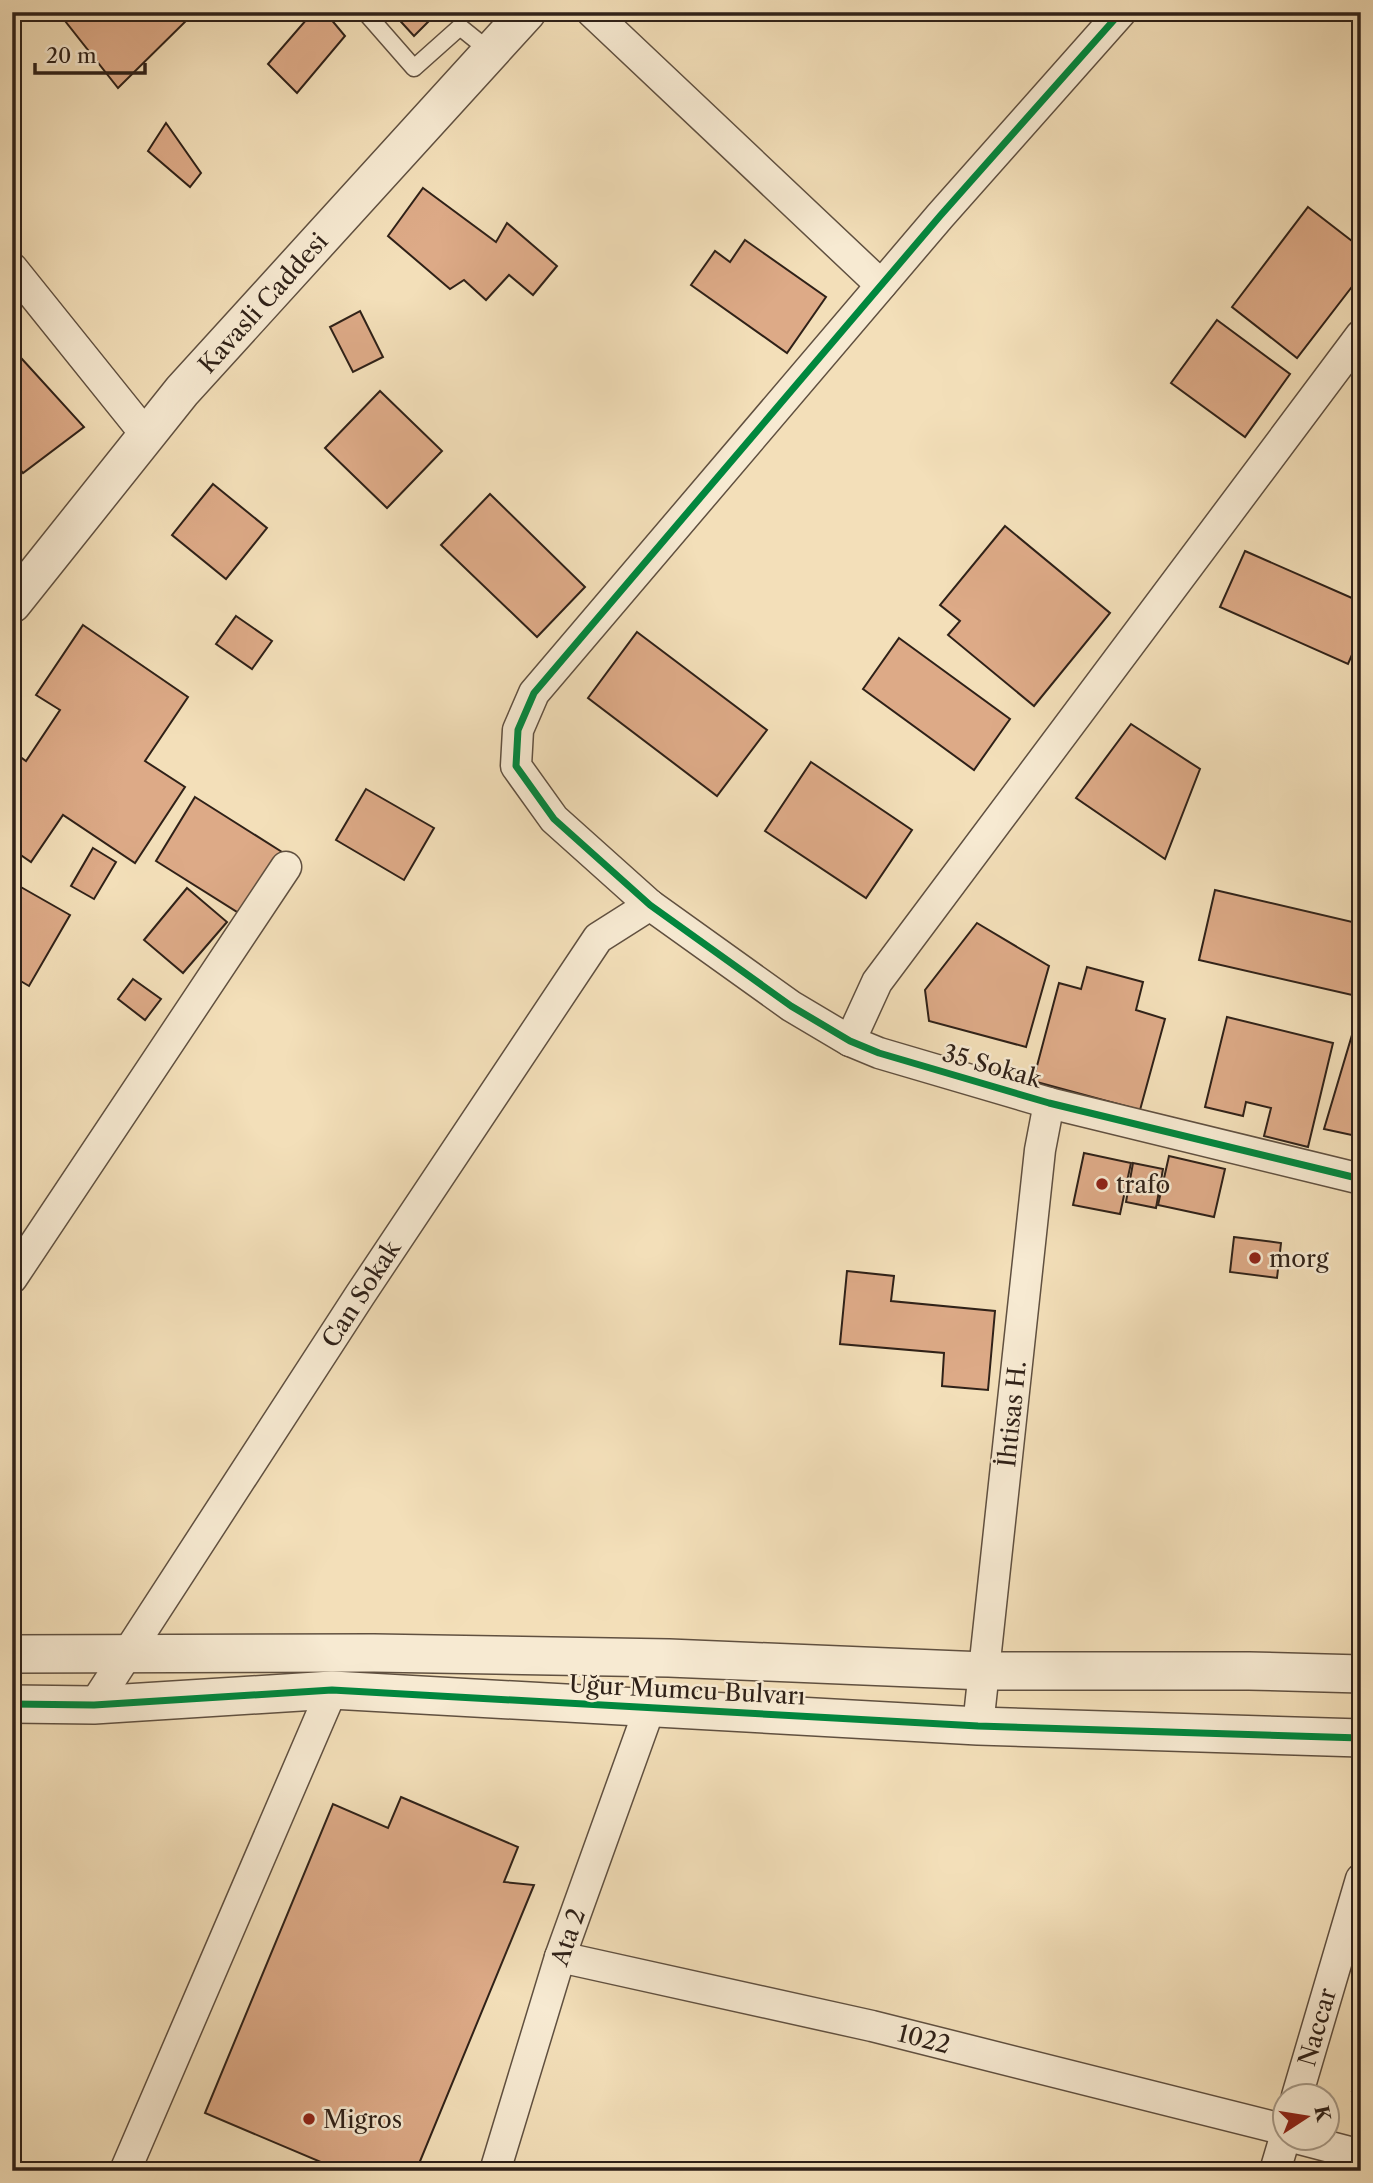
<svg xmlns="http://www.w3.org/2000/svg" width="1373" height="2183" font-family="'Libre Caslon Text',serif">
	<rect width="100%" height="100%" fill="#f3dfb9"/>
	<filter id="stains"><feTurbulence type="fractalNoise" baseFrequency=".00286" numOctaves="4"/><feColorMatrix values="0 0 0 0 .2 0 0 0 0 .09 0 0 0 0 .02 0 0 0 .5 -.17"/></filter>
	<radialGradient id="worn" r=".72"><stop offset=".6" stop-color="#630" stop-opacity="0"/><stop offset="1" stop-color="#630" stop-opacity=".3"/></radialGradient>
	<g fill="#ddaa87" stroke="#2f2118" stroke-width="2">
		<path d="M58,12H195L118,88Z"/>
		<path d="M313,12H325L345,36L297,93L268,64Z"/>
		<path d="M392,12H438L414,36Z"/>
		<path d="M166,123L201,173L190,187L148,151Z"/>
		<path d="M423,188L496,242L507,223L557,266L533,295L509,275L486,300L464,280L450,289L388,236Z"/>
		<path d="M1308,207L1361,248V275L1297,358L1232,307Z"/>
		<path d="M745,240L826,297L787,353L691,285L715,251L730,262Z"/>
		<path d="M360,311L383,357L353,372L330,327Z"/>
		<path d="M1217,320L1290,374L1245,437L1171,383Z"/>
		<path d="M12,348L84,427L23,473L12,459Z"/>
		<path d="M380,391L442,451L387,508L325,448Z"/>
		<path d="M213,484L267,528L226,579L172,535Z"/>
		<path d="M490,494L585,587L537,637L441,545Z"/>
		<path d="M1005,526L1110,613L1034,706L948,635L960,621L940,605Z"/>
		<path d="M1245,551L1361,602V634L1348,664L1220,607Z"/>
		<path d="M236,616L272,641L252,669L216,644Z"/>
		<path d="M83,625L188,697L145,761L185,787L135,863L63,815L31,862L12,849V751L26,761L60,710L36,695Z"/>
		<path d="M637,632L767,730L717,796L588,698Z"/>
		<path d="M899,638L1010,719L974,770L863,689Z"/>
		<path d="M1131,724L1200,769L1165,859L1076,798Z"/>
		<path d="M811,762L912,830L866,898L765,831Z"/>
		<path d="M366,789L434,828L404,880L336,840Z"/>
		<path d="M195,797L282,852L242,915L156,861Z"/>
		<path d="M93,848L116,862L94,899L71,886Z"/>
		<path d="M12,882L70,915L29,986L12,976Z"/>
		<path d="M187,888L227,922L183,973L144,940Z"/>
		<path d="M1215,890L1361,924V997L1199,960Z"/>
		<path d="M977,923L1049,966L1026,1047L929,1021L925,990Z"/>
		<path d="M1087,967L1143,982L1136,1010L1165,1019L1140,1110L1033,1081L1059,983L1081,989Z"/>
		<path d="M133,979L161,999L145,1020L118,999Z"/>
		<path d="M1227,1017L1333,1043L1308,1147L1264,1136L1271,1108L1246,1102L1243,1116L1205,1107Z"/>
		<path d="M1352,1035L1361,1037V1137L1324,1129Z"/>
		<path d="M1084,1153L1131,1163L1120,1214L1073,1205Z"/>
		<path d="M1169,1156L1225,1169L1214,1217L1158,1205Z"/>
		<path d="M1133,1163L1163,1169L1156,1208L1126,1202Z"/>
		<path d="M1234,1237L1281,1243L1277,1278L1230,1272Z"/>
		<path d="M847,1271L894,1276L891,1301L995,1311L988,1390L942,1386L944,1353L840,1344Z"/>
		<path d="M401,1797L518,1847L504,1882L534,1885L416,2171H342L205,2113L333,1804L388,1828Z"/>
		<path d="M1361,2061V2094L1352,2091Z"/>
	</g>
	<g fill="none" stroke-linecap="round" stroke-linejoin="round">
		<defs>
			<path id="service" d="M365,12L414,68L460,27L491,52"/>
			<g id="minor">
				<path d="M592,12L881,285"/>
				<path d="M1121,12L940,216L534,693L518,730L516,766L554,819L650,905L791,1006L850,1041L879,1053L1049,1103L1361,1179"/>
				<path d="M12,268L147,436"/>
				<path d="M850,1041L877,982L1361,335"/>
				<path d="M12,1278L286,867"/>
				<path d="M94,1705L360,1295L598,938L650,905"/>
				<path d="M978,1726L1040,1150L1049,1103"/>
				<path d="M560,1957L872,2026L1286,2130"/>
				<path d="M1297,2096L1361,1879"/>
				<path d="M1296,2138L1361,2155"/>
				<path d="M125,2171L332,1690"/>
				<path d="M495,2171L560,1957L650,1707"/>
				<path d="M1275,2171L1286,2134"/>
			</g>
			<g id="tertiary">
				<path d="M12,604L182,391L527,12"/>
				<path d="M12,1654L374,1653L669,1658L984,1671H1249L1361,1674"/>
				<path d="M12,1704L94,1705L332,1690L978,1726L1361,1738"/>
			</g>
		</defs>
		<use href="#service" stroke="#605040" stroke-width="19"/>
		<use href="#minor" stroke="#605040" stroke-width="33"/>
		<use href="#tertiary" stroke="#605040" stroke-width="40"/>
		<use href="#service" stroke="#f7ead2" stroke-width="16"/>
		<use href="#minor" stroke="#f7ead2" stroke-width="30"/>
		<use href="#tertiary" stroke="#f7ead2" stroke-width="37"/>
		<defs>
			<g id="cycleway">
				<path d="M1121,12L940,216L534,693L518,730L516,766L554,819L650,905L791,1006L850,1041L879,1053L1049,1103L1361,1179"/>
				<path d="M12,1704L94,1705L332,1690L978,1726L1361,1738"/>
			</g>
		</defs>
		<use href="#cycleway" stroke="#f7ead2" stroke-width="11"/>
		<use href="#cycleway" stroke="#00873e" stroke-width="7"/>
	</g>
	<g fill="#8f2418" stroke="#f7ead2" stroke-width="2.5">
		<circle cx="1102" cy="1184" r="7"/>
		<circle cx="1255" cy="1258" r="7"/>
		<circle cx="309" cy="2119" r="7"/>
	</g>
	<g text-anchor="middle" dominant-baseline="central" stroke-width="5" stroke-linejoin="round" paint-order="stroke">
		<g font-size="24" fill="#2f2118" stroke="#f7ead2">
			<text transform="translate(263 303) rotate(-48)">Kavasli Caddesi</text>
			<text transform="translate(992 1066) rotate(16)">35 Sokak</text>
			<text transform="translate(361 1294) rotate(-57)">Can Sokak</text>
			<text transform="translate(1012 1414) rotate(-84)">İhtisas H.</text>
			<text transform="translate(687 1690) rotate(3)">Uğur Mumcu Bulvarı</text>
			<text transform="translate(568 1937) rotate(-71)">Ata 2</text>
			<text transform="translate(1317 2027) rotate(-74)">Naccar</text>
			<text transform="translate(924 2039) rotate(14)">1022</text>
		</g>
		<g font-size="24" fill="#2f2118" stroke="#f7ead2" text-anchor="start">
			<text x="1116" y="1184">trafo</text>
			<text x="1269" y="1258">morg</text>
			<text x="323" y="2119">Migros</text>
		</g>
	</g>
	<rect width="1373" height="2183" fill="none" stroke="#f3dfb9" stroke-width="42"/>
	<rect x="14" y="14" width="1345" height="2155" fill="none" stroke="#2f2118" stroke-width="3.5"/>
	<rect x="21" y="21" width="1331" height="2141" fill="none" stroke="#2f2118" stroke-width="2"/>
	<g transform="translate(1306 2117) rotate(78)"><circle r="33" fill="#f7ead2" stroke="#a79a88" stroke-width="2"/>
	<path d="M0-5L12 26L0 18L-12 26Z" fill="#8f2418"/>
	<text y="-10" font-size="19" font-weight="bold" text-anchor="middle" fill="#2f2118">K</text>
	</g>
	<path d="M35 63v10h110v-10" fill="none" stroke="#2f2118" stroke-width="3.5"/>
	<text x="46" y="63" font-size="21" fill="#2f2118" stroke="#f7ead2" stroke-width="5" paint-order="stroke">20 m</text>
	<rect width="100%" height="100%" filter="url(#stains)"/>
	<rect width="100%" height="100%" fill="url(#worn)"/>
</svg>
